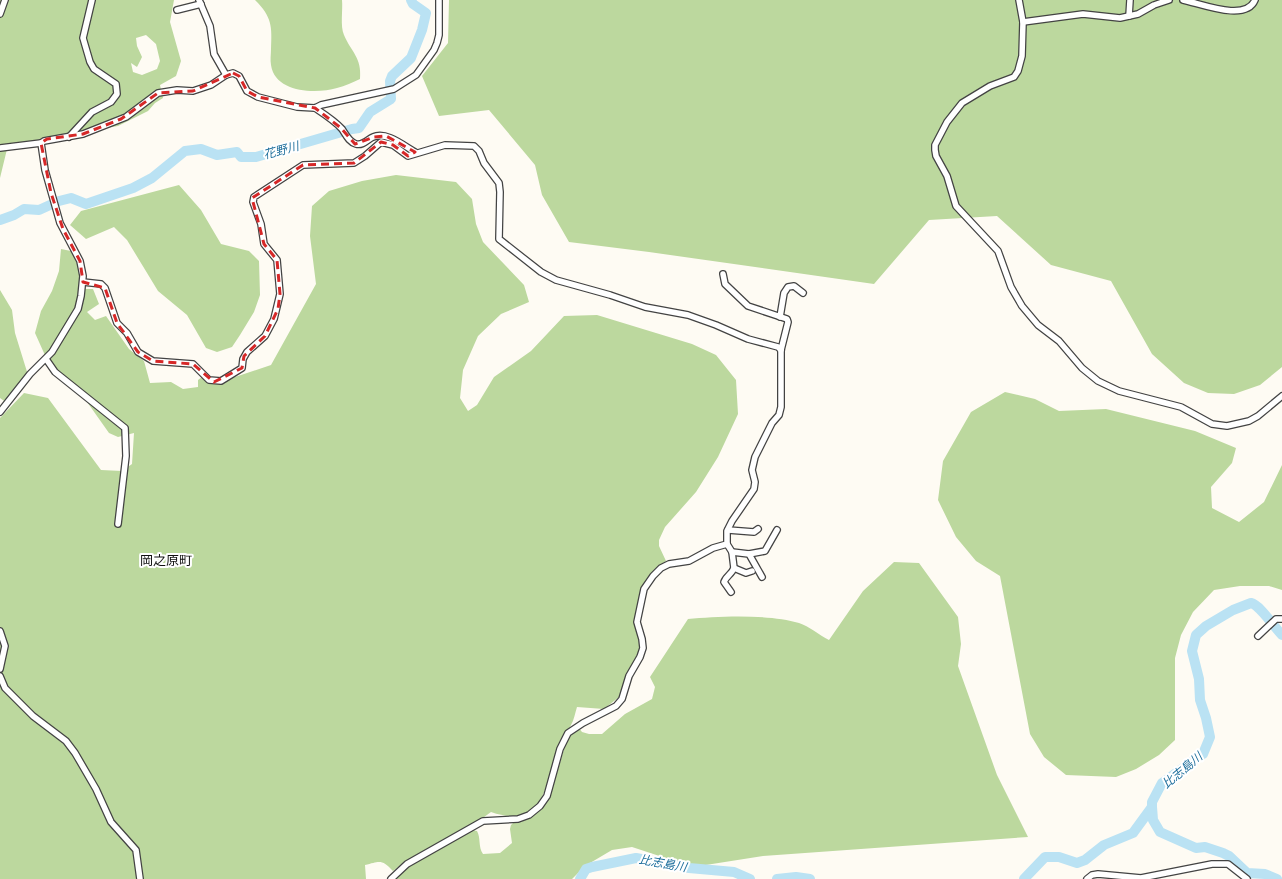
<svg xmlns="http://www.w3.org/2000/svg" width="1282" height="879" font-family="'Libre Baskerville','Noto Sans JP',serif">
	<rect width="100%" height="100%" fill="#fefbf3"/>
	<g fill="#bcd89e" fill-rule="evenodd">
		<path d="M0,0H174L170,22L181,61L176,76L160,85L163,98L155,103L148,111L118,126L8,145L0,178ZM146,35L156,44L160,61L157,69L142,75L133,72L131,63L137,67L142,57L137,46L136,38Z"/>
		<path d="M255,0H342C343,10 340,26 344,35C351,52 362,57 360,79C353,82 345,86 337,88C316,94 275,93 271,65C270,60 271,54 271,49C272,26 272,17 255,0Z"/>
		<path d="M449,0H1282V367L1260,385L1234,394L1208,393L1184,383L1152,354L1111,281L1051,265L997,216L929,220L874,284L649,252L569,242L542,195L535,165L489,110L439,116L422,76L448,43Z"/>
		<path d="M396,175L456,182L472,199L476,224L483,242L524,285L529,302L501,314L478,336L463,370L460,398L468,411L477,405L494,377L531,351L564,316L597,315L692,344L716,355L736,380L738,414L718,457L696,492L665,527L659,540V546L666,561L655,569L641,588L635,616V626L640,643V651L625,679L619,697L604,709L577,707C575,713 574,720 571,725C568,731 562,736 559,743C546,781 546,831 491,812L480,820L404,862L393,871C382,859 380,861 365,865L366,879H0V418L24,393L48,398L101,470L122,471L132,464L134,433L118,437L109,433L80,392L48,362L35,333L41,311L52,291L59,271L61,249L76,252L81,265L86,289H93L99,304L87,312L95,320L106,316L129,349L144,361L150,383L171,382L183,389L198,387V380L202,377L214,384L271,365L316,284L310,236L312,206L329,191L362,181Z"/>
		<path d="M179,185L201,210L221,244L249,251L259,261L260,295L254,312L240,335L232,347L217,352L206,348L187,315L158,291L127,240L114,227L86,239L70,225L81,211Z"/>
		<path d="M0,290L12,310L15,333L28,375L7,403L0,398Z"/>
		<path d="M1005,392L1035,399L1059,411L1106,409L1195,431L1236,448L1232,463L1211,487L1212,508L1239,522L1264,502L1282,465V590L1269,586H1240L1214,590L1193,612L1181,635L1175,658V740L1159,755L1136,769L1116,777L1066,775L1044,757L1030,734L1000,576L976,561L956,537L938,500L943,461L971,412Z"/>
		<path d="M894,562L919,563L958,617L961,644L958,666L997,775L1028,837L763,856L693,867L632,847L612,850L585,866L572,879H395L413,862L472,830L477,831C481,838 478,847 483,854L500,853L512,843L510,829L511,825L514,822L523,821L537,813L544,805L550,796L565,746L570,735L579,728L582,732L589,734H602L625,714L652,699L655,687L650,677L688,619C719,616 769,614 799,623C809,626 819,635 829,640L863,591Z"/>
	</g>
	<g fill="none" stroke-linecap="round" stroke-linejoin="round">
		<g stroke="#bae2f3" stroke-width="10">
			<path d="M59,201L71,198L86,204L133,188L152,178L185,151L201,149L217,155L237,152L241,157H256L352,129L359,128L370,112L391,99L390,81L392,76L411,58L422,30L426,13L413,4L411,0"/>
			<path d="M0,220L14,215L24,209L39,210L50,205"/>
			<path d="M580,879L586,869L592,867L636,858L689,868L734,872L750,879"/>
			<path d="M777,879L796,877L810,879"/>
			<path d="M1024,879L1045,857H1059L1077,863L1085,860L1104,845L1133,833L1152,807"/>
			<path d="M1277,879L1265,874L1247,873L1229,856L1223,853L1205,847L1196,848L1160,832L1153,820L1152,807V802L1162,783L1203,754L1210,737L1206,718L1200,700L1199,679L1192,651L1196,635L1206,626L1233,610L1251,603C1260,605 1274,627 1282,635"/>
		</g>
		<defs>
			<g id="minor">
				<path d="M199,0L210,26L214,54L226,75"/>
				<path d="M1019,0L1023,22L1022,56L1018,71L1014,77L990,86L962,103L947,122L935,145V150L936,156L947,176L956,206L998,251L1011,287L1022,306L1038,325L1059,341L1082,368L1098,381L1119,391L1181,407L1212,424L1227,426L1249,421L1258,416L1282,396"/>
				<path d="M1183,0C1202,4 1246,22 1255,0"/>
				<path d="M177,10L201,4"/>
				<path d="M0,14L5,0"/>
				<path d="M1129,16L1130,0"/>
				<path d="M1023,22L1083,14L1120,18L1138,14L1154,5L1169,0"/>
				<path d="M315,108C324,114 335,121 342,129C346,135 349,142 356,144C363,146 368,139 373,137C387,131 404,146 415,152"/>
				<path d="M69,137L92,112L111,102L117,94L116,84L94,69L90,62L83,38L92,0"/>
				<path d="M0,148L41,143"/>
				<path d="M83,282L101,284L105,288L117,323L127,333L138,352L153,361L193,364L209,380L221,381L242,368L243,359L247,352L265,336L274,319L280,294L277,260L264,244L261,224L253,202L254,197L303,165L354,163L365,156L381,142L393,145L408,156L445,145L474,146L479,151L484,163L499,183L500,192L499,239L541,272L556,280L610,295L645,307L688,315L716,325L748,339L778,347L781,350"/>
				<path d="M780,317L784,293L788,287L794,286L803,293"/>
				<path d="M46,359L55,372L125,428L126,456L118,524"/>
				<path d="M0,412L30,374L52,352L78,309L81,296L83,276L80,261L60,223L45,170L41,143L44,141L83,134L126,117L158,93L177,90L193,91L211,85L226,75L233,73L239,76L247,91L258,97L297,107L315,108L321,105L394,89L416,75L434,50L437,43L439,35V0"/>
				<path d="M728,530L754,532L758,529"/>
				<path d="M727,544L732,552L749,554L762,577"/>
				<path d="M732,552L734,568L746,573L752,571"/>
				<path d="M749,554L765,551L777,530"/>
				<path d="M731,592L724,582C726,576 732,574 734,568"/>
				<path d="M0,631L5,646L0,669"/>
				<path d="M1258,636L1276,619H1282"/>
				<path d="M0,676L5,688L33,716L66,741L75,753L96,789L111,822L136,850L140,879"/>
				<path d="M391,879L407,864L483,821L518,819L529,815L540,806L547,796L560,749L568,733L583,723L616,706L622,699L629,676L640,657L643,648L642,639L637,622L644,589L653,576L661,568L669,564L689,561L713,548L727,544V531L732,521L754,489L755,482L752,470L755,457L772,423L779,415L781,407V350L788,322L787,319L748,306L725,284L723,274"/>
				<path d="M1087,879L1092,875L1098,874L1141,878L1212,864H1228L1247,879"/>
			</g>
		</defs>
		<use href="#minor" stroke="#434343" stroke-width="8"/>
		<use href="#minor" stroke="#fff" stroke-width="5.5"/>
	</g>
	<path fill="none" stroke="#d62828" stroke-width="3" stroke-dasharray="8 5" stroke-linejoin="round" d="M233,73L239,76L247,91L258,97L315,108L341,128L355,144L374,137L386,136L415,152L408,156L393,145L381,142L354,163L303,165L252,198L264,244L277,260L280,294L278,309L265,336L244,356L242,368L214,382L193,364L153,361L138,352L117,323L105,288L83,282L80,261L63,229L51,193L41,143L47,139L83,134L121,119L158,93L193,91Z"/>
	<g text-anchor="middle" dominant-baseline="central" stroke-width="4" stroke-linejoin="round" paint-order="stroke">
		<g font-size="12" font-style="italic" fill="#1f6f9c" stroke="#fff">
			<text transform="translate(281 150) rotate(-15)">花野川</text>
			<text transform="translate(1182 770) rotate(-40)">比志島川</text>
			<text transform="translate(663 863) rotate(10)">比志島川</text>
		</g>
		<g font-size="13" fill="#101010" stroke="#fff">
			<text x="166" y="560">岡之原町</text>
		</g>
	</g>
</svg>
